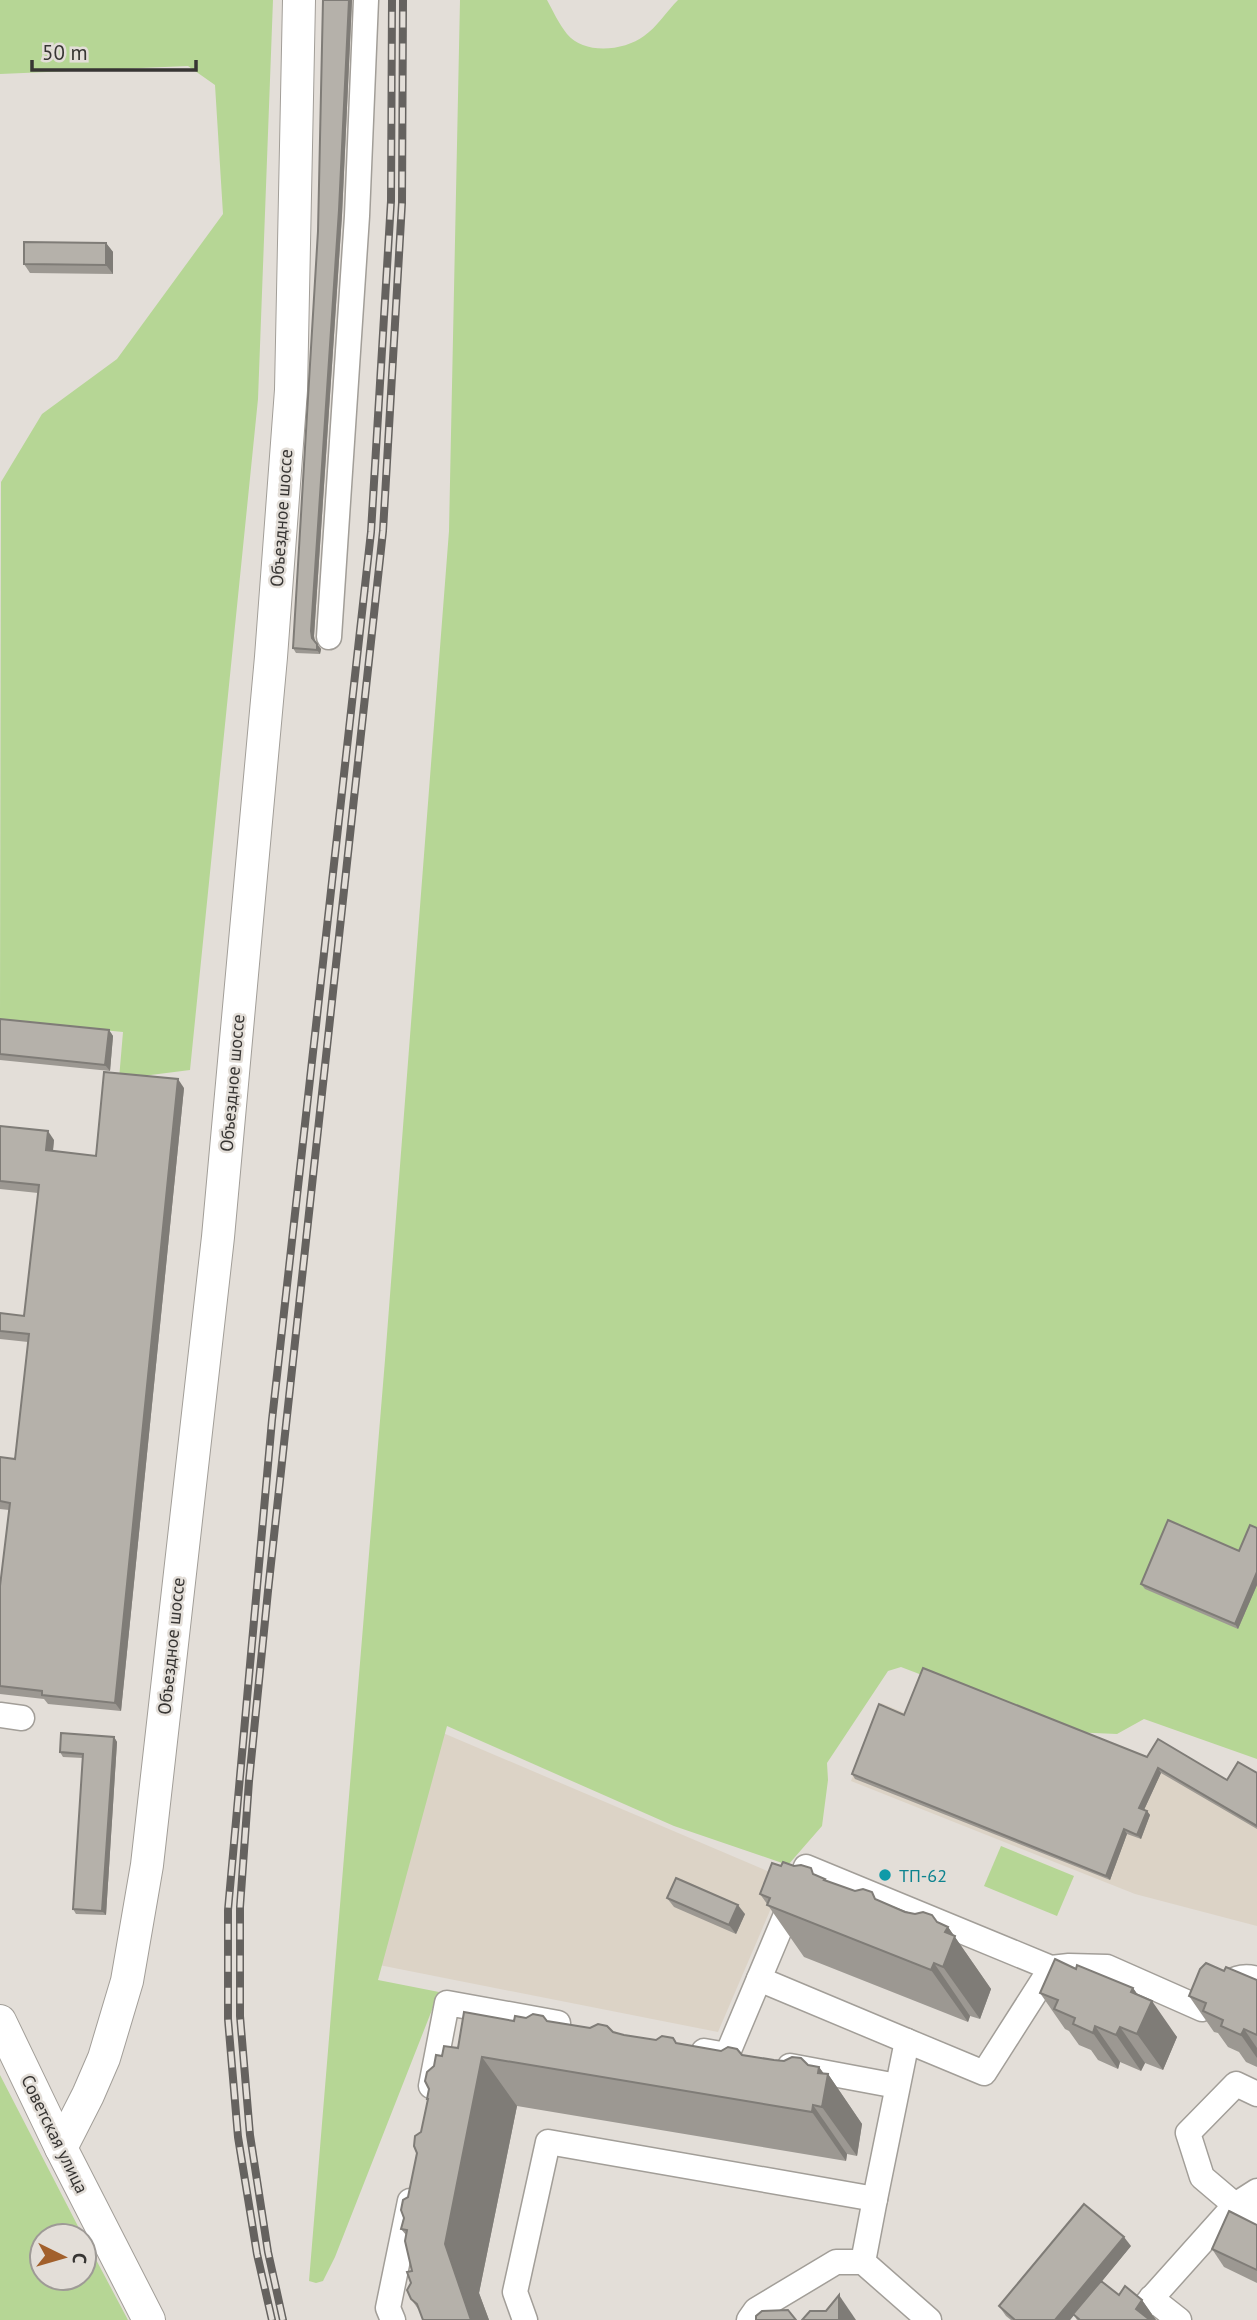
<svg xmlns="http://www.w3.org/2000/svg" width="1257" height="2320" font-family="'PT Sans',sans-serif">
	<rect width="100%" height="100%" fill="#e3ded8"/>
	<g fill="#dcd3c6">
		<path d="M924,1667L1190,1775L1257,1815V1926L1135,1894L851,1781L881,1703L905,1713Z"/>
		<path d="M429,1727L784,1878L718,2032L374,1964Z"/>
	</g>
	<g fill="#b6d695">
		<path d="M0,0H273L258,399L190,1070L119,1079L123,1032L0,1020L1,482L42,414L117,359L223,214L215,85L188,66L0,74Z"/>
		<path d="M460,0H547C553,11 559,24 567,34C584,55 624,51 644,36C657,27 667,11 678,0H1257V1759L1144,1719L1117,1734L1071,1732L901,1667L888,1671L827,1763L828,1780L822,1826L788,1865L674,1826L447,1726L378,1980L439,1992L335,2257L323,2281L316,2283L309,2281L385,1360L449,531Z"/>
		<path d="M1001,1846L1074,1876L1057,1916L984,1886Z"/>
		<path d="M0,2075L83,2236H42V2278H84V2237L128,2320H0Z"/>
	</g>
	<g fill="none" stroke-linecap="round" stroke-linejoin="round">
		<defs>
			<g id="minor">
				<path d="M329,637L357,216L366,0"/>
				<path d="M0,1715L22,1718"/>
				<path d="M759,1979L907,2041"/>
				<path d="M704,2051L727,2055L806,1867L1051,1968L1069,1966L1107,1967L1202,2009C1217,1992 1232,1971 1257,1979"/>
				<path d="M790,2066L897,2086"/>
				<path d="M431,2086L447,2003L558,2023"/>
				<path d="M1257,2094L1236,2084L1188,2133L1202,2177L1235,2205L1257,2216"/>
				<path d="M863,2262L875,2199"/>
				<path d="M1151,2298L1179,2320"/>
				<path d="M393,2320L388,2308L410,2201"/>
				<path d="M525,2320L515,2292L548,2142L875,2199L907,2041L984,2073L1051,1968"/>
				<path d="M749,2320L756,2310L836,2262H863L929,2320"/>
				<path d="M1132,2320L1235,2205L1257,2191"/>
			</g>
			<g id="major">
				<path d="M0,2021L61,2148L149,2320"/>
				<path d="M61,2148L88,2095L104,2058L127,1981L147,1865L218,1237L271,657L291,390L299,0"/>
			</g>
		</defs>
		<use href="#minor" stroke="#a29e98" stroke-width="27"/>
		<use href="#major" stroke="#a29e98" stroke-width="34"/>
		<use href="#minor" stroke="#fff" stroke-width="24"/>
		<use href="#major" stroke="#fff" stroke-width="32"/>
		<defs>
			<g id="rail">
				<path d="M272,2320L257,2254L238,2137L228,2019V1910L272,1420L371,532L391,201L392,0"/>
				<path d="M283,2320L268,2252L250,2135L240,2016V1907L249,1781L268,1591L383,531L402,203L403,0"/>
			</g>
		</defs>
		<use href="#rail" stroke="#65625f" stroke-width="8"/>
		<use href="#rail" stroke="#e3ded8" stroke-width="5" stroke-dasharray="16" stroke-linecap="butt"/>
	</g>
	<g fill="#9c9892">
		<path d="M323,0H352L342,215L314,636L315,642L321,649L320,654L296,653L293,648L318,231Z"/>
		<path d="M106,243L113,252V274L30,273L24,264Z"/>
		<path d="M0,1019L109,1030L113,1036L110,1071L0,1060Z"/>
		<path d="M184,1088L121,1711L48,1704L44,1699L0,1694V1586L9,1510L0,1509V1457L15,1459L28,1342L0,1339V1313L24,1316L38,1193L0,1189V1126L54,1140L53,1151L96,1156Z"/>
		<path d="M1257,1528V1585L1238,1629L1145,1589L1141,1584L1239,1551Z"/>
		<path d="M114,1737L117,1742L106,1915L76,1914L73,1909L83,1758L63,1757L60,1752Z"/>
		<path d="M1147,1757L1227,1780L1257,1773V1829L1161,1773L1144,1810L1147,1811L1150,1815L1141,1839L1127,1834L1110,1880L855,1779L852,1774Z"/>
		<path d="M815,1874L826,1881L948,1927L991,1989L980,2019L970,2016L968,2022L804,1957L760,1894Z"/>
		<path d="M667,1898L745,1914L736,1934L674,1907Z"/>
		<path d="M1224,1971L1257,1980V2067L1246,2062L1239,2052L1228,2047L1218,2033L1214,2032L1189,1996Z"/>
		<path d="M1133,1988L1138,1995L1177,2037L1163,2070L1145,2063L1141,2071L1120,2062L1118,2069L1098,2060L1091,2050L1079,2045L1069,2031L1065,2029L1040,1993Z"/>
		<path d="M514,2021L547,2022L613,2032L624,2035L774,2060L819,2067L824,2074H828L862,2124L857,2156L847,2154L846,2161L517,2106L479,2293L489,2320H423L421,2313L411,2299V2283L412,2271L406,2235L401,2229L428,2101L427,2099L434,2066L442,2056Z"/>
		<path d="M1257,2225V2283L1224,2267L1212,2249Z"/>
		<path d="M1131,2246L1102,2281L1119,2295L1142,2300L1156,2320H1077L1074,2315L1070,2320H1011L1006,2316L999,2306Z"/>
	</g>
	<g fill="#7f7c77">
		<path d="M349,0H352L342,215L314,636L315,643L312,638L311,631Z"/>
		<path d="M106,243L113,252V274L106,265Z"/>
		<path d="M317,644L321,649L320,654L317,650Z"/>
		<path d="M109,1030L113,1036L110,1071L105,1065Z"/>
		<path d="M178,1079L184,1088L121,1711L115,1703Z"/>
		<path d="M48,1131L54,1140L52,1158L46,1150Z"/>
		<path d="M1257,1572V1585L1238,1629L1235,1624Z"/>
		<path d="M114,1737L117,1742L106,1915L102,1911Z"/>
		<path d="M1158,1768L1161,1773L1143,1812L1139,1808Z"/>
		<path d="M1147,1811L1150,1815L1141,1839L1137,1835Z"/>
		<path d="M1124,1829L1127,1834L1110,1880L1106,1876Z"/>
		<path d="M738,1905L745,1914L736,1934L729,1925Z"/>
		<path d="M948,1927L991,1989L980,2019L943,1967L945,1932Z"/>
		<path d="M934,1963L970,2016L968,2022L931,1970Z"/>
		<path d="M1133,1988L1148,2010L1152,2001L1177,2037L1163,2070L1137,2034L1131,1992Z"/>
		<path d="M1095,2026L1120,2062L1118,2069L1093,2033Z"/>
		<path d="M1120,2027L1145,2063L1141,2071L1116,2035Z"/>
		<path d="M1244,2029L1257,2048V2058L1241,2035Z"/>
		<path d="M482,2057L517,2106L479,2293L489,2320H471L445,2244Z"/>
		<path d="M819,2067L827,2078L828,2074L862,2124L857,2156L822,2107L818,2073Z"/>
		<path d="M813,2105L847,2154L846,2161L812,2112Z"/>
		<path d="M1124,2237L1131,2246L1070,2320H1055Z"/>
		<path d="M839,2295L856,2320H839Z"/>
		<path d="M1142,2300L1156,2320H1144L1136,2309Z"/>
	</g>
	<g fill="#b5b1aa" stroke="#7f7c77" stroke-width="2">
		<path d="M323,0H349L339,210L311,631L312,638L317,644V650L293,648L318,231Z"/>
		<path d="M24,242L106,243V265L24,264Z"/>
		<path d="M0,1019L109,1030L105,1065L0,1054Z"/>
		<path d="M104,1072L178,1079L115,1703L42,1695V1691L0,1686V1586L10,1503L0,1501V1457L15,1459L29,1334L0,1331V1313L24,1316L39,1185L0,1181V1126L48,1131L46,1150L96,1156Z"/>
		<path d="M1168,1520L1239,1551L1250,1525L1257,1528V1572L1235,1624L1141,1584Z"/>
		<path d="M923,1668L1147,1757L1158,1739L1227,1780L1238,1762L1257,1773V1826L1158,1768L1139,1808L1147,1811L1137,1835L1124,1829L1106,1876L852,1774L879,1704L904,1715Z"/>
		<path d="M61,1733L114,1737L102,1911L73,1909L83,1754L60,1752Z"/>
		<path d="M783,1862L794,1866L801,1865L811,1868L813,1874L825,1879L824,1880L855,1891L863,1889L872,1892L875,1899L905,1912L915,1914L923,1912L932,1915L937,1922L948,1927L945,1932L955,1936L943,1967L934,1963L931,1970L767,1905L770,1898L760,1894L772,1863L781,1866Z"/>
		<path d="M676,1878L738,1905L729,1925L667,1898Z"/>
		<path d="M1055,1959L1076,1969L1077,1965L1133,1988L1131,1992L1152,2001L1137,2034L1120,2027L1116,2035L1095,2026L1093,2033L1073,2024L1075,2018L1054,2009L1058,2000L1040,1993Z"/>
		<path d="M1206,1963L1224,1971L1226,1967L1257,1980V2035L1244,2029L1241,2035L1221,2026L1223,2020L1203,2011L1206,2003L1189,1996L1200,1969Z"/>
		<path d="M464,2012L514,2021L515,2016L526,2018L533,2014L543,2016L547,2021L590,2028L598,2024L607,2026L613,2032L624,2035L656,2040L662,2036L673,2038L676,2043L721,2051L728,2047L737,2049L742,2055L774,2060L784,2061L792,2057L801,2058L808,2065L819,2067L818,2073L828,2074L822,2107L813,2105L812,2112L482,2057L445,2244L471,2320H423L417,2304L411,2299L407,2290L411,2283L407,2272L412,2271L405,2241L407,2230L401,2229L404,2218L401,2210L403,2200L408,2197L417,2153L414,2146L415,2136L421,2132L428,2099H427L429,2089L425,2081L427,2072L434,2066L436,2055L442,2056L444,2046L458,2048Z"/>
		<path d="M1084,2204L1124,2237L1055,2320H1015L999,2306Z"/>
		<path d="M1229,2211L1257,2225V2270L1212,2249Z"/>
		<path d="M1101,2281L1119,2295L1125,2286L1142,2300L1136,2309L1150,2320H1080L1073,2314Z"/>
		<path d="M839,2295V2320H802L810,2311H826Z"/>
		<path d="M788,2310L796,2320H756V2316L762,2311Z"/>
	</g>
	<circle fill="#0f9aa8" stroke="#e3ded8" stroke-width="2.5" cx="885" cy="1875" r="7"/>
	<g text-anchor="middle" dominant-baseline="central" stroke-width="5" stroke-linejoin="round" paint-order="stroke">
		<g font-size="18" fill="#373533" stroke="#e3ded8">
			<text transform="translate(281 518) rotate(-86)">Объездное шоссе</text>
			<text transform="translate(232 1083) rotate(-85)">Объездное шоссе</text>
			<text transform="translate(171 1646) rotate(-84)">Объездное шоссе</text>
			<text transform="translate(55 2134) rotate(64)">Советская улица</text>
		</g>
		<g font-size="18" fill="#0d838f" stroke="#e3ded8" text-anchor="start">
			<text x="899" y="1875">ТП-62</text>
		</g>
	</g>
	<g transform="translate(63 2257) rotate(95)"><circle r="33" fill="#e3ded8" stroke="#9e9a96" stroke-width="2"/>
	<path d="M0-5L12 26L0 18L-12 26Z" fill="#a2602c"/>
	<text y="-10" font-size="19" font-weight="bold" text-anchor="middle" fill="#373533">С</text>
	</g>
	<path d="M32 60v10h164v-10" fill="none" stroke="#373533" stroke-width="3.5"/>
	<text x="42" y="60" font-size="21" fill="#373533" stroke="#e3ded8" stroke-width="5" paint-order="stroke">50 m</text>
</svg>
